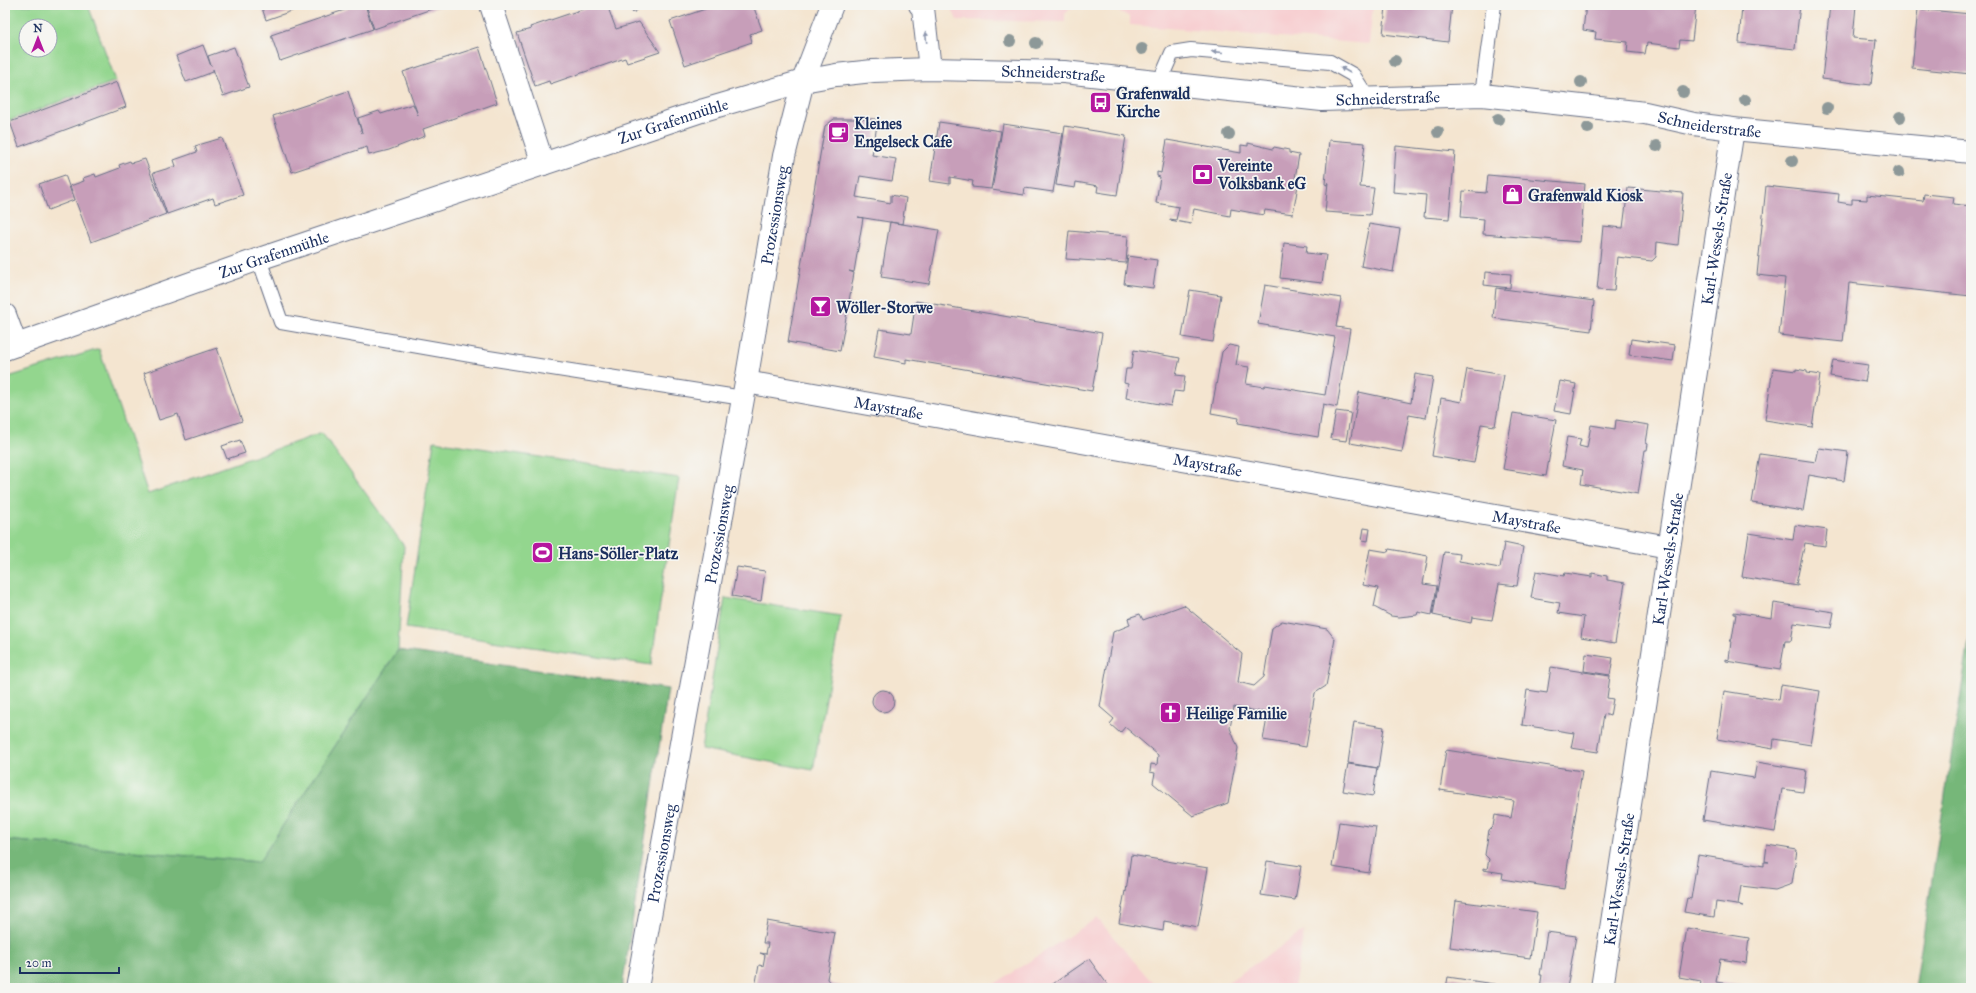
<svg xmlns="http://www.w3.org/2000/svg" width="1976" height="993" font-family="'IM FELL Great Primer',serif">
	<rect width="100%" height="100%" fill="#f6f6f2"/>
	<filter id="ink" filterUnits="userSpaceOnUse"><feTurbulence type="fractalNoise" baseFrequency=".025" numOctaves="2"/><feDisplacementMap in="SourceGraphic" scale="8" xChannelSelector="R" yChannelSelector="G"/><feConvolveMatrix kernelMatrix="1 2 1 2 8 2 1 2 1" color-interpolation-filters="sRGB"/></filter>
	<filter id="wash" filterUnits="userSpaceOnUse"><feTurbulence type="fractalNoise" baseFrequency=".012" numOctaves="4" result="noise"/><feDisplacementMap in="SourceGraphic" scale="16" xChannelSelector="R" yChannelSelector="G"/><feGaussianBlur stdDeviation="0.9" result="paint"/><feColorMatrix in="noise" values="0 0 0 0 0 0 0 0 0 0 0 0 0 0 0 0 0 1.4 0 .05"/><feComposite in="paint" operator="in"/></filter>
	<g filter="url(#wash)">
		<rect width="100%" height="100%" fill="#f4e5d0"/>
		<g fill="#f7cfd1">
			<path d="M950,5H1079L1069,10L1065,14V22L957,20Z"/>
			<path d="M1107,5H1373L1369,44L1130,25V17Z"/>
			<path d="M1097,918L1157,988H988Z"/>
			<path d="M1304,931L1294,988H1219Z"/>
		</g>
		<g fill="#93d68e" stroke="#578276" fill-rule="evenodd">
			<path d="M5,5H88L116,81L5,122ZM26,26H50V50H26Z"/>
			<path d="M99,349L148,494L322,433L404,546L398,650L259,862L5,840V378Z"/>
			<path d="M434,441L679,478L651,665L406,628Z"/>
			<path d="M725,598L841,616L813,770L701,749Z"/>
		</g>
		<g fill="#76b779" stroke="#48736c">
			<path d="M1971,628V988H1915Z"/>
			<path d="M398,650L668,689L622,988H5V840L259,862Z"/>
		</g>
		<g id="blocks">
			<g fill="#c79eb9">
				<path d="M261,5H309L266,20Z"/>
				<path d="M359,5H365L373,29L280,61L271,35Z"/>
				<path d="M366,5H443L374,29Z"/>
				<path d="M595,5H607L616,29L639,22L660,52L627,63L625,58L550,84L549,81L535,86L517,33L531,29L530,27Z"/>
				<path d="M627,5H645L633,13Z"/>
				<path d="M717,5H753L762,30L750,34L752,42L685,65L670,21Z"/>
				<path d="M1393,5H1452L1448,42L1383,34L1386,7L1393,8Z"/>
				<path d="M1586,5H1696L1692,41L1680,40L1679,47L1647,43L1645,54L1627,52L1628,42L1595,39L1596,32L1583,30Z"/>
				<path d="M1742,5H1800L1795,49L1739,43Z"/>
				<path d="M1830,5H1856L1853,38L1876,40L1871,85L1822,79Z"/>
				<path d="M1918,9L1971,14V74L1912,68Z"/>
				<path d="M203,45L211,66L208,56L234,47L249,87L223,96L213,69V72L186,82L176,56Z"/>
				<path d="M479,47L497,103L423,129L425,136L389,150L369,155L367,147L292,172L273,116L348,91L362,133L358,118L379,111L381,114L413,104L418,115L403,72Z"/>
				<path d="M117,82L126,107L19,147L10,122Z"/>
				<path d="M834,119H878L872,155L896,159L892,181L860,176L856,197L891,203V195L906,198L902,224L858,217L863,218L854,272L849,271L854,273L840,351L788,342L825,126Z"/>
				<path d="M939,122L1001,131L991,189L972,187L973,181L950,177V184L930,181Z"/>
				<path d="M1003,124L1063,133L1053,192L1025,188L1024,195L992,190Z"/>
				<path d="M1065,126L1126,136L1117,195L1097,192L1098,186L1076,182L1075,188L1056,185Z"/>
				<path d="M222,138L243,195L215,204L213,198L167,214L153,173L176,166L174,160L197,152L195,146Z"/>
				<path d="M1167,140L1241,153V145L1248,146V143L1273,149L1274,147L1289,150V153L1299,155L1294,184L1298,185L1293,214L1265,210L1264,215L1231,209L1230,216L1194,209L1191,224L1170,220V219L1176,220L1179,207L1156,203L1160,177L1157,176V172L1161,173Z"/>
				<path d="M1329,140L1365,143L1360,187L1374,188L1370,215L1325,212L1328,182L1327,185L1325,184Z"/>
				<path d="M1396,146L1455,152L1449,219L1424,217L1426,195L1393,192Z"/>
				<path d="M145,159L166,214L91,242L70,186L84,181L83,178L95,174L96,177L120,168L119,165L130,161L131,163Z"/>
				<path d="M65,175L74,200L48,210L39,184Z"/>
				<path d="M1488,175L1585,184L1580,242L1483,234L1484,219L1461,217L1463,191L1486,193Z"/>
				<path d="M1766,186L1839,194L1838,202L1850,204H1852V199L1867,200V195L1923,201L1924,194L1954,197L1953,204L1971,206V296L1849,283L1843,342L1779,335L1785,278L1757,275Z"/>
				<path d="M1628,188L1683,193L1678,245L1657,242L1656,257L1652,261L1617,257L1614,291L1597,290L1603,226L1623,228Z"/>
				<path d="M890,222L939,230L929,284L881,277Z"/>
				<path d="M1369,224L1400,229L1393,272L1361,266Z"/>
				<path d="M1069,231L1128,236L1126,263L1066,259Z"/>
				<path d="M1284,243L1307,246L1306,253L1326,255L1322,283L1280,278Z"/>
				<path d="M1128,256L1157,260L1153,288L1124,284Z"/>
				<path d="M1485,272L1511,274L1510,288L1484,285Z"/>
				<path d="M1265,285L1341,298L1336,327L1350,329L1337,407L1323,404L1318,437L1238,423L1239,418L1211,413L1222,352L1229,345L1239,347L1236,365L1249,367L1246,384L1264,387L1265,385L1325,395L1335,337L1258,324Z"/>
				<path d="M1496,288L1594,301L1591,331L1493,318Z"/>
				<path d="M1190,290L1221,295L1213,342L1182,337Z"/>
				<path d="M916,301L1102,333L1092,391L906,359V363L874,357L879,329L911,334Z"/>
				<path d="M1631,339L1675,345L1673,361L1629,355Z"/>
				<path d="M217,348L242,421L186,440L178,414L159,420L144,373Z"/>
				<path d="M1134,350L1180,358L1176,375L1185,376L1183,392L1174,391L1171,406L1126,398L1128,384L1124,383L1126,369H1131Z"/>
				<path d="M1833,360L1868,365L1865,382L1830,376Z"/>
				<path d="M1773,368L1796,371V369L1807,371V373L1820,375L1812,427L1765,420Z"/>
				<path d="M1467,369L1504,375L1495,426L1481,424L1474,463L1432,456L1441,398L1461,402Z"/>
				<path d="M1415,374L1433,377L1426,418L1409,415L1402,452L1350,443L1359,392L1411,403Z"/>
				<path d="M1560,381L1576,384L1571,414L1554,411Z"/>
				<path d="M1336,411L1351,413L1346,441L1331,439Z"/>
				<path d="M1513,413L1556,420L1546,476L1503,469Z"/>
				<path d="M1616,420L1649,425L1646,443L1648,444L1647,450H1645L1638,494L1581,484L1583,470L1562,466L1567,437L1581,439L1579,446L1587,448L1591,425L1615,429Z"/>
				<path d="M240,440L245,453L227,459L222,446Z"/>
				<path d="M1819,448L1848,452L1844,481L1809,475L1803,511L1752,503L1760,454L1816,462Z"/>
				<path d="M1795,525L1827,530L1825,546L1805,543L1796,584H1798V586L1742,577L1749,533L1793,540Z"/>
				<path d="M1364,528L1370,529L1368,541L1362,540Z"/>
				<path d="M1504,543L1523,547L1517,586L1499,584L1492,620L1472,617L1471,623L1433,615L1444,552L1460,554L1459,561L1500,568Z"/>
				<path d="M1370,549L1388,552L1389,549L1428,556L1423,584L1437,586L1432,615L1418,612L1417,615L1399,617L1391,616L1374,607L1378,588L1363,585Z"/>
				<path d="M737,567L765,571L761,601L732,596Z"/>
				<path d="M1536,571L1564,576L1565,573L1592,577V573L1607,576V580L1625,583L1615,643L1581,637L1584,617L1558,613L1560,603L1531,598Z"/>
				<path d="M1774,603L1834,612L1831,628L1794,623L1791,641H1785L1780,670L1726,661V659L1729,660L1731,641H1729L1732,639L1736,614H1734V612L1772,618Z"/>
				<path d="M1184,605L1242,654L1238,682L1254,686L1264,677L1272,628L1282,621L1327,629L1335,639L1326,686L1315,693L1306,747L1263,740L1268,713L1234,707L1230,728L1238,748L1228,803L1193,816L1153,783L1155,773L1150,772L1151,764L1157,765L1158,755L1125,727L1120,733L1110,724L1114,719L1100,707L1113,632L1130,625L1128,618L1140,614L1143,620Z"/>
				<path d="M1586,654L1613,658L1610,675L1584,671Z"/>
				<path d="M1551,667L1610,676L1607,698L1613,699L1610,716L1604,714L1598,752L1571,748L1574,733L1522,725L1527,690L1547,693Z"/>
				<path d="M1781,685L1820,691L1811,745L1774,739L1773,749L1717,739L1724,691L1779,700Z"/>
				<circle cx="883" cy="701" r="11"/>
				<path d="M1354,722L1384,727L1378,768L1348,763Z"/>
				<path d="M1446,750L1582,771L1564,889L1502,879L1503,873L1483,870V868L1487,869L1489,859L1485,855L1489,830L1493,826L1495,815L1511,818L1514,801L1440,790Z"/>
				<path d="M1757,762L1806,770L1803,792L1782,789L1775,832L1703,820L1711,771L1754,778Z"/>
				<path d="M1348,764L1377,768L1373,796L1343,791Z"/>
				<path d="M1339,822L1376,827L1369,873L1332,867Z"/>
				<path d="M1767,845L1797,850L1792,884L1775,890L1741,886L1738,904L1743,906L1716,902L1714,917L1684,912L1687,898L1691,899L1698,855L1764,866V862H1769L1765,861Z"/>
				<path d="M1131,855L1208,868L1198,927L1164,921L1163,931L1119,923L1125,891L1126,892Z"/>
				<path d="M1267,861L1301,866L1295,900L1261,895Z"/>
				<path d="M1456,901L1537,912L1530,958L1450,947Z"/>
				<path d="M767,921L835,933L827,979L831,984L849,988H755L759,965L763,966L765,955L760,953L766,954L768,943H763Z"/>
				<path d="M1687,928L1749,938L1746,963L1720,959L1716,982L1742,986V988H1700L1701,981L1679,977Z"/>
				<path d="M1547,932L1576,936L1567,988H1540L1542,975H1540Z"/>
				<path d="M1089,959L1110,988H1047Z"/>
				<path d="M1448,977L1513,987V988H1446Z"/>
			</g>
		</g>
	</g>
	<g filter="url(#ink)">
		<use href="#blocks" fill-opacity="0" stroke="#676f86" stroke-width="1"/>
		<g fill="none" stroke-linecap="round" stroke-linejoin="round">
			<defs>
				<g id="service">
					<path d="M1159,83L1172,53L1191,50L1330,62L1353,75L1369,100"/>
					<path d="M1482,95L1494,5"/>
					<path d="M259,259L281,322L482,357L743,398"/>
				</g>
				<g id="minor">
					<path d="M491,5L543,164"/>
					<path d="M920,5L923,8L930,69"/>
					<path d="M5,315L16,345"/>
					<path id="s1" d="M746,382L1669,547"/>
					<path id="s2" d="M637,988L746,382L784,156L803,81L832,5"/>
					<path id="s3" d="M1602,988L1733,129"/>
				</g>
				<g id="tertiary">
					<path id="s4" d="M5,349L259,259L704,110L803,81L836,75L873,71L930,69L1064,72L1322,100L1482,95L1645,113L1694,124L1733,129L1971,152"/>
				</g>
			</defs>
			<use href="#service" stroke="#676f86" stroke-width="16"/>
			<use href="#minor" stroke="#676f86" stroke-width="24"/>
			<use href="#tertiary" stroke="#676f86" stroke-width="24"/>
			<use href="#service" stroke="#fff" stroke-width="14"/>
			<use href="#minor" stroke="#fff" stroke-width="22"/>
			<use href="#tertiary" stroke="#fff" stroke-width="22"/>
		</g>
		<g fill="#8d9898">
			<circle cx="1010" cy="41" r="6"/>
			<circle cx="1036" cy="43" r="6"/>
			<circle cx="1142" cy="49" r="6"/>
			<circle cx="1395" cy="61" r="6"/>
			<circle cx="1581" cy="82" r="6"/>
			<circle cx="1683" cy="92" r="6"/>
			<circle cx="1745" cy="100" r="6"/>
			<circle cx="1827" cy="108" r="6"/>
			<circle cx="1900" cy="117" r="6"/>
			<circle cx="1498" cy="119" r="6"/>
			<circle cx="1588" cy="128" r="6"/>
			<circle cx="1438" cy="132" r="6"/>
			<circle cx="1229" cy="134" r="6"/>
			<circle cx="1657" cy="146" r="6"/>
			<circle cx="1792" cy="161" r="6"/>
			<circle cx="1899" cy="172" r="6"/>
		</g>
		<defs><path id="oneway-solid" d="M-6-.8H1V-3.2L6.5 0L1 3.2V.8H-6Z"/></defs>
		<g fill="#8d97ae">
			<use href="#oneway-solid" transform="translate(926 37) rotate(-97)"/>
			<use href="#oneway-solid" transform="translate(1217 52) rotate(-175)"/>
			<use href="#oneway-solid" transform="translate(1345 70) rotate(-150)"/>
		</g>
	</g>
	<defs>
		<symbol id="bus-square" viewBox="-11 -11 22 22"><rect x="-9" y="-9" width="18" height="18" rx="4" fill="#b5179e" stroke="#f6f6f2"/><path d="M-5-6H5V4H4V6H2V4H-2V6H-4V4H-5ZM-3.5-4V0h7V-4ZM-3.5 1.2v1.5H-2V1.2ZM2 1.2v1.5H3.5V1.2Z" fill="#fff"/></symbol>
		<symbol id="cafe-square" viewBox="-11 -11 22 22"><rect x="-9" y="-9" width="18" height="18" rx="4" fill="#b5179e" stroke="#f6f6f2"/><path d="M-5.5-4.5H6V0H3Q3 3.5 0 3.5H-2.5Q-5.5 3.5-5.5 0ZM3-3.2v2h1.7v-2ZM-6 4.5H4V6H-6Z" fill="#fff"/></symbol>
		<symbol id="bank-square" viewBox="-11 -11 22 22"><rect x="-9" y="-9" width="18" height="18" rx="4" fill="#b5179e" stroke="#f6f6f2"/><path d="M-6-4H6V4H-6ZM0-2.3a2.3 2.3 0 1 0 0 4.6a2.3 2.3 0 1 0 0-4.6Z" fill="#fff"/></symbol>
		<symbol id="shop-square" viewBox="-11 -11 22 22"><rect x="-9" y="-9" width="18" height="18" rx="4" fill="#b5179e" stroke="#f6f6f2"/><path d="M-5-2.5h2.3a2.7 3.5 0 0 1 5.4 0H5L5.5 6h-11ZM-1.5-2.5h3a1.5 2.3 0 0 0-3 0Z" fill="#fff"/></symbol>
		<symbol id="bar-square" viewBox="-11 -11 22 22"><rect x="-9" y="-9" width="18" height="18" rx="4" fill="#b5179e" stroke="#f6f6f2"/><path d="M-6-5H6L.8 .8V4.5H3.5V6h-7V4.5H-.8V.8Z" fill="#fff"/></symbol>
		<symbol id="stadium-square" viewBox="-11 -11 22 22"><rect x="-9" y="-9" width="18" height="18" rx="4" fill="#b5179e" stroke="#f6f6f2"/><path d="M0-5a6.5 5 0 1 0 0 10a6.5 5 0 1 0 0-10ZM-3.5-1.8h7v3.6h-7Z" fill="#fff"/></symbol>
		<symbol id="church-square" viewBox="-11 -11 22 22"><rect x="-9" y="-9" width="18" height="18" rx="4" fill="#b5179e" stroke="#f6f6f2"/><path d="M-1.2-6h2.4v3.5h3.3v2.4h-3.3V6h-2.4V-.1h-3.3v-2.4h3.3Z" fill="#fff"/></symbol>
	</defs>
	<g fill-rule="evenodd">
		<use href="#bus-square" x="1088" y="90" width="25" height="25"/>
		<use href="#cafe-square" x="826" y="120" width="25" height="25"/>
		<use href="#bank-square" x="1190" y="162" width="25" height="25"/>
		<use href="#shop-square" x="1500" y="182" width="25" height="25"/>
		<use href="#bar-square" x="808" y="294" width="25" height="25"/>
		<use href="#stadium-square" x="530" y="540" width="25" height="25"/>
		<use href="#church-square" x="1158" y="700" width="25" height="25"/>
	</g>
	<g text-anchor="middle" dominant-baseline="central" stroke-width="3.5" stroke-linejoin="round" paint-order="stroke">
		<g font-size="16" fill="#1b2f5e" stroke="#f6f6f2">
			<text stroke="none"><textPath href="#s4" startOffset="1093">Schneiderstraße</textPath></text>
			<text stroke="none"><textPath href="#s4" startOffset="1429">Schneiderstraße</textPath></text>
			<text stroke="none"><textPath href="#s4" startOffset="706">Zur Grafenmühle</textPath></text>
			<text stroke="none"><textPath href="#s4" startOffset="1753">Schneiderstraße</textPath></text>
			<text stroke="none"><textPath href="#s2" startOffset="785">Prozessionsweg</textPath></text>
			<text stroke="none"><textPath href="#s3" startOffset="758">Karl-Wessels-Straße</textPath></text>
			<text stroke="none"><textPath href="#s4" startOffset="285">Zur Grafenmühle</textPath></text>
			<text stroke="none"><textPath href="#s1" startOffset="145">Maystraße</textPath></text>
			<text stroke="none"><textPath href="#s1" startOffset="469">Maystraße</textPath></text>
			<text stroke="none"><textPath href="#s1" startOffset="793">Maystraße</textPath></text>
			<text stroke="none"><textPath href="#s2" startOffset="461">Prozessionsweg</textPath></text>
			<text stroke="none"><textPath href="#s3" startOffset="434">Karl-Wessels-Straße</textPath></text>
			<text stroke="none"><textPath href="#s2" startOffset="137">Prozessionsweg</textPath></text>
			<text stroke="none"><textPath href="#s3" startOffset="110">Karl-Wessels-Straße</textPath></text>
		</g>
		<g font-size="16" font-weight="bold" fill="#1b2f5e" stroke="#f6f6f2" text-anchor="start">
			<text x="1116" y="93">Grafenwald<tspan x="1116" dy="18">Kirche</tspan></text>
			<text x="854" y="123">Kleines<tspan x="854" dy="18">Engelseck Cafe</tspan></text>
			<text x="1218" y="165">Vereinte<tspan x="1218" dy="18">Volksbank eG</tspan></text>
			<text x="1528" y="195">Grafenwald Kiosk</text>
			<text x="836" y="307">Wöller-Storwe</text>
			<text x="558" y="553">Hans-Söller-Platz</text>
			<text x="1186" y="713">Heilige Familie</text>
		</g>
	</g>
	<rect width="1976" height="993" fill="none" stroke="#f6f6f2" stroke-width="20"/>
	<g transform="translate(38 38)"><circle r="19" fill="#f6f6f2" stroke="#9ea6b7"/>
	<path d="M0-3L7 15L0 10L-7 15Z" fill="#b5179e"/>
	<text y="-6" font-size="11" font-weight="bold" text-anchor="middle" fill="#1b2f5e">N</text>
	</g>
	<path d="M20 967v6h99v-6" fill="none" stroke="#1b2f5e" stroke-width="2"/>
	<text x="26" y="967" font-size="12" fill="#1b2f5e" stroke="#f6f6f2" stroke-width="3" paint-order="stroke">20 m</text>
</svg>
